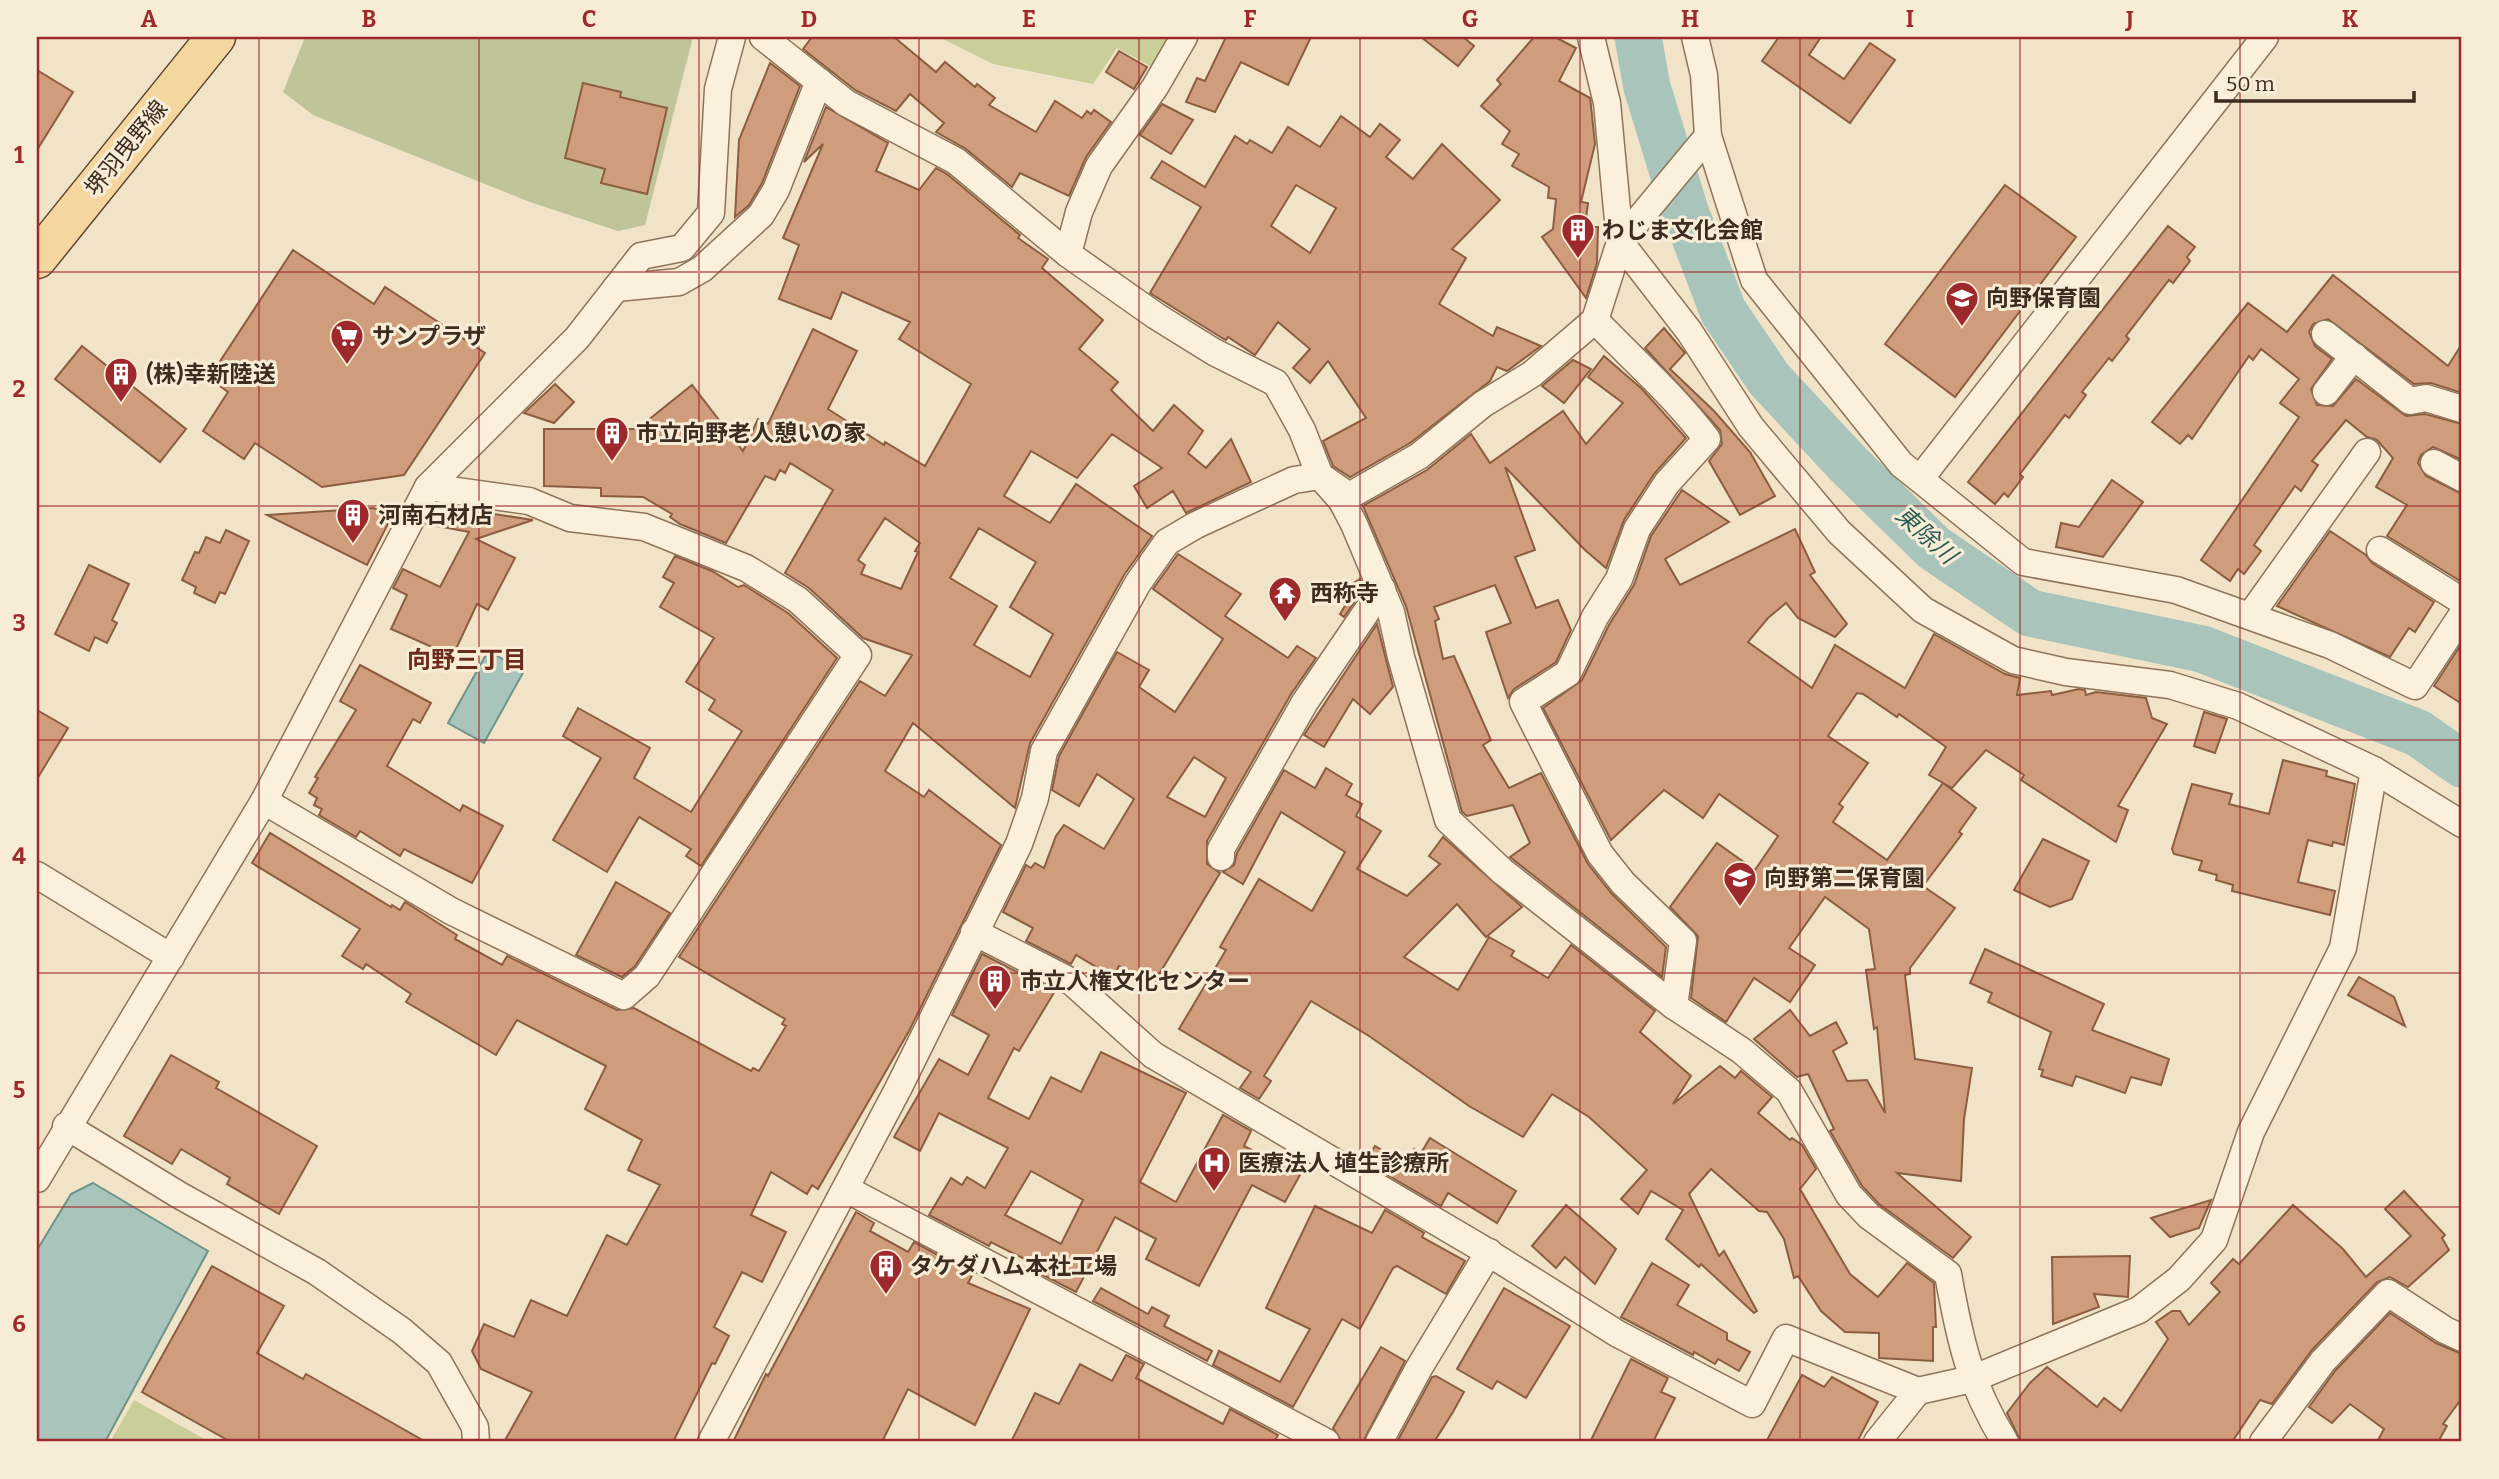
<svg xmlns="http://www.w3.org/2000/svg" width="2499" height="1479" font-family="Bitter,'Noto Sans JP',serif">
	<rect width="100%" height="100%" fill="#f0e3c7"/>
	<g fill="#cacf9a">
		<path d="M939,37H1174L1152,67L1117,48L1093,84L993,64Z"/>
		<path d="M134,1400L210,1442H110Z"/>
	</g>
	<path fill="#c0c499" d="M305,37H693L645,225L618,231L530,202L313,115L283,92Z"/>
	<g fill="#a8c4bb" stroke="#6e9389" stroke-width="2">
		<path d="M488,651L524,671L484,743L448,723Z"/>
		<path d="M93,1183L208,1251L105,1442H37V1250L71,1194Z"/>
	</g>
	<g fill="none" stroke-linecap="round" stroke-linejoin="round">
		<path stroke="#a8c4bb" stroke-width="47" d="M1638,37L1647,87L1685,211L1723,311L1769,379L1848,464L1934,548L2030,613L2202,649L2418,733L2462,764"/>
	</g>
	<g fill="#cf9d7c" stroke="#8d5d40" stroke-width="2" fill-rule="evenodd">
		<path d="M812,37H894L936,72L945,62L975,87L977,84L995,98L989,105L1036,132L1055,101L1082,118L1087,111L1091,114L1094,110L1111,122L1086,157L1069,196L1020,173L1012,187L966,149L936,132L944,123L910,94L896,111L855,90L803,49Z"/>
		<path d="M1226,37H1311L1288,85L1241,62L1215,112L1186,102L1197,78L1205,81Z"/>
		<path d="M1421,37H1463L1474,46L1458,66Z"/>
		<path d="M1534,37H1555L1576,48L1559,81L1590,98L1591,106L1595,144L1581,202L1588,203L1585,227H1598L1597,263L1586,298L1542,237L1553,229L1556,199L1548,198L1549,187L1512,166L1519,154L1502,144L1510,131L1481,106L1501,84L1497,80Z"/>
		<path d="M1779,37H1821L1809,55L1844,79L1870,43L1895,60L1850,123L1762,61Z"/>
		<path d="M1119,51L1147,67L1134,89L1106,72Z"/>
		<path d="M770,63L800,86L762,183L749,205L735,217L739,140Z"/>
		<path d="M37,70L73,92L37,150Z"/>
		<path d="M583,83L621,92L620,97L667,108L647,194L601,183L605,169L565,158Z"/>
		<path d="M1162,104L1193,120L1171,154L1140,135Z"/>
		<path d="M826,107L888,143L876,171L919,190L936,168L947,174L1020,235L1018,238L1048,259L1042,268L1103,320L1079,349L1118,382L1111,390L1153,431L1174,405L1203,431L1188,453L1206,468L1231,439L1251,482L1186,513L1173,491L1147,508L1134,486L1162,468L1112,434L1077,478L1031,451L1004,496L1050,523L1076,484L1152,536L1124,575L1030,743L1015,808L913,723L885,771L924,797L929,790L1001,845L909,1031L818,1189L812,1185L807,1194L771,1172L751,1215L786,1232L762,1282L742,1272L714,1327L729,1336L715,1364L712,1363L673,1442H504L532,1392L481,1369L472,1351L484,1324L514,1337L531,1300L567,1316L607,1235L627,1245L660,1185L628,1170L642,1140L585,1109L606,1066L517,1020L496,1055L406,1002L411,994L366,964L363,969L342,956L360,929L252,863L270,833L391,907L392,905L400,910L405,902L457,935L455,939L502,965L507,956L617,1010L634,1008L751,1071L753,1068L759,1071L786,1026L782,1024L785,1019L679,957L860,681L885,696L912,655L863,638L809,588L785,573L833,490L790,463L785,473L780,470L775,480L765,476L726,543L680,524L670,517L672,514L643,497L601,496V488L544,486V429H637L692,385L743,451L758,419L768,424L813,329L857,351L828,409L884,445L885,442L925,466L971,384L899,339L910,322L842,292L831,319L779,299L799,245L783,238L823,144L804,162ZM885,518L920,543L915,551L918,552L901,589L861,574L865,565L858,560ZM979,528L1036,562L1010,607L1053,634L1030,677L974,645L997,606L950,578Z"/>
		<path d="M1341,116L1370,137L1380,124L1400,140L1386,157L1413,179L1442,144L1500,200L1452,249L1466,258L1439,304L1493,336L1497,327L1541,346L1507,371L1497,367L1490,381L1410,443L1350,477L1333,466L1323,441L1366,418L1328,361L1310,383L1293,368L1310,349L1278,322L1255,355L1228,337L1226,340L1222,338L1150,293L1201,207L1151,178L1162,161L1205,187L1235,136L1247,144L1250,140L1272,153L1288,127L1320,147ZM1296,185L1336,208L1310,253L1271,226Z"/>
		<path d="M2005,185L2076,237L1955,397L1885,344Z"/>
		<path d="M2168,226L2195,247L2187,257L2190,261L2173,283L2169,280L2126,336L2129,339L2112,361L2109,358L2082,392L2086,395L2069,418L2065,415L2020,474L2023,477L2008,497L2004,493L1995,504L1968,482Z"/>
		<path d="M293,250L374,304L385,287L485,353L404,475L322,487L255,443L244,459L203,431L228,392L209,378Z"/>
		<path d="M2333,275L2448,366L2462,344V393L2431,383L2414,384L2328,319L2313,324L2309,332L2315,346L2332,359L2311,389L2317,405L2333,406L2356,379L2406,416L2425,414L2462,424V460L2433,447L2421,455L2418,463L2426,476L2462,494V582L2387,536L2407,505L2376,487L2393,458L2377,440L2367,437L2346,420L2312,461L2318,465L2301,491L2295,486L2254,545L2261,551L2244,574L2238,569L2230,581L2201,560L2299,417L2280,403L2299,379L2261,349L2253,360L2249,356L2192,439L2188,435L2180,444L2152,422L2248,303L2287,332Z"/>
		<path d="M1664,328L1685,353L1670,369L1714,411L1750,452L1775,496L1740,515L1709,461L1722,444L1720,430L1645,348Z"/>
		<path d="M82,346L186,429L160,462L55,379Z"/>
		<path d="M1604,356L1642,389L1686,438L1654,474L1624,520L1606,568L1585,550L1505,467L1535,550L1515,557L1536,608L1558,600L1571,630L1556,662L1514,689L1508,698L1486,632L1511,623L1495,585L1434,607L1439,619L1435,621L1443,659L1454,656L1491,740L1483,745L1509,788L1541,773L1588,864L1612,894L1666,947L1662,977L1510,857L1530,843L1513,805L1467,816L1462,812L1406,606L1363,506L1427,470L1471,434L1490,463L1563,411L1586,444L1623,403L1588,377Z"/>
		<path d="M1573,360L1591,369L1564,403L1542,386Z"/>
		<path d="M555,384L574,402L554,423L524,413Z"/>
		<path d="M2112,480L2143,502L2103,557L2056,547L2061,523L2079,527Z"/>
		<path d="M1682,490L1729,522L1665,559L1680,585L1795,529L1815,572L1810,575L1847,624L1835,637L1798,618L1786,603L1768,618L1748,642L1812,688L1835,645L1905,688L1934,634L2005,674L2020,678L2017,695L2051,691L2052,695L2079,689L2085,690L2086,695L2096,692L2146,698L2152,718L2167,724L2118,806L2128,810L2116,842L2021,780L2024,775L1986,750L1952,788L1929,775L1946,747L1899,714L1897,717L1863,694L1857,693L1828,736L1868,763L1839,804L1843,807L1833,822L1887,860L1943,783L1976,808L1959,832L1962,834L1923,886L1955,908L1910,968V974L1905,975L1915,1059L1972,1068L1964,1119L1961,1181L1897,1173L1971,1237L1953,1258L1879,1204L1862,1186L1830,1131L1834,1129L1808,1074L1797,1077L1754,1039L1790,1010L1810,1036L1836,1022L1847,1043L1833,1051L1847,1081L1867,1080L1885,1113L1877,1027L1874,1029L1866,970L1875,969L1869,929L1825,897L1789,948L1815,965L1790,1002L1754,978L1726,1022L1691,998L1698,936L1670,907L1717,843L1755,870L1778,836L1719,794L1703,818L1664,790L1611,840L1543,708L1582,680L1609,625L1634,585L1651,536Z"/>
		<path d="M436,505L533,520L476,539L515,558L488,610L477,604L456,649L453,647L450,655L391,629L407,595L393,588L403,569L440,587L469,532L427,524Z"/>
		<path d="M374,508L391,518L367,565L267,515Z"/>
		<path d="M226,530L249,541L225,594L220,592L215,603L194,593L196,587L182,580L195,552L199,553L206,537L220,543Z"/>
		<path d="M2330,531L2366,555L2372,563L2434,602L2415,632L2409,628L2390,657L2277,606Z"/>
		<path d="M1178,554L1241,594L1225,616L1288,658L1297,646L1316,658L1291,694L1207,841V864L1220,873L1152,986L1119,966L1113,977L1076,955L1071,964L1026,941L1033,928L1003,912L1026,865L1031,868L1035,863L1044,868L1056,836L1064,825L1104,849L1134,799L1097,774L1079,806L1052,790L1059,756L1117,652L1149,670L1139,687L1175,712L1223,639L1153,589ZM1194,757L1226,778L1205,817L1167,797Z"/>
		<path d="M675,556L712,571L738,587L744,585L788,613L837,658L701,866L686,856L691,849L639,817L607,872L553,840L601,758L563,736L578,708L650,748L634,778L691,812L742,731L709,710L715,700L686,682L714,638L660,607L674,583L663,577Z"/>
		<path d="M89,565L129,584L112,620L117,623L107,643L95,637L89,651L55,634Z"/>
		<path d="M1360,579L1364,588L1344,617L1340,614L1348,601L1341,591Z"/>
		<path d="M1377,624L1393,687L1370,714L1353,699L1324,747L1304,735Z"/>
		<path d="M2462,643V704L2434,686Z"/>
		<path d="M360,665L431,703L420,723L413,719L387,766L460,811L463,805L503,826L472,883L404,849L400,856L360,831L356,837L319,815L322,809L314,805L317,798L309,793L318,778L315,777L356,710L340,701Z"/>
		<path d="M37,710L68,728L37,779Z"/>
		<path d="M2204,712L2227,719L2215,753L2194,746Z"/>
		<path d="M2283,760L2327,771L2326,776L2355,784L2344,845L2333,842L2332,846L2308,840L2298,882L2335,891L2330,915L2232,891L2233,885L2216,880L2217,875L2199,870L2202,861L2174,854L2172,849L2192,784L2232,794L2229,804L2269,814Z"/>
		<path d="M1326,768L1352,784L1346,795L1362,804L1356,816L1381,831L1357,869L1407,896L1440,864L1429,856L1443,837L1522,907L1486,937L1457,904L1404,957L1458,990L1489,937L1514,951L1511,956L1548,978L1571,945L1655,1011L1640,1032L1691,1076L1673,1104L1720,1066L1735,1078L1741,1071L1772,1097L1758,1113L1790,1140L1792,1138L1802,1145L1816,1169L1800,1189L1850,1274L1878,1297L1907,1263L1934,1283L1936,1327H1933V1361L1879,1358V1333L1845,1332L1821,1311L1798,1276L1794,1278L1784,1239L1767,1212L1759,1211L1711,1169L1689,1194L1719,1256L1724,1251L1757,1311L1754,1313L1701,1264L1699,1267L1666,1239L1683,1210L1651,1191L1638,1214L1621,1199L1647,1170L1589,1117L1552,1094L1523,1137L1469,1106L1369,1036L1311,1001L1264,1076L1271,1081L1259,1099L1240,1088L1251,1072L1179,1029L1226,950L1220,947L1259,879L1312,911L1345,852L1281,812L1243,884L1223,872L1234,865L1237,853L1284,770L1315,788Z"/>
		<path d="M2043,839L2089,861L2072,899L2050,907L2014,890Z"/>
		<path d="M616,882L670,913L635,966L622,977L576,955Z"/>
		<path d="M1985,949L2104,1004L2092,1030L2169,1059L2161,1085L2131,1077L2125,1093L2076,1076L2072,1086L2041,1076L2043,1070L2039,1069L2051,1032L1988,1002L1992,993L1970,983Z"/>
		<path d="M982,954L1055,991L1019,1051L1014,1048L988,1098L1029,1119L1051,1077L1081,1092L1101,1052L1186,1093L1140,1182L1176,1202L1223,1115L1251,1131L1244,1146L1300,1175L1285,1202L1252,1185L1199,1286L1146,1259L1156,1239L1115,1217L1076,1292L1041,1274L1044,1269L991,1242L989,1246L929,1215L951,1178L962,1185L967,1177L985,1188L1008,1148L939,1113L920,1151L894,1137L939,1059L968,1075L989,1035L952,1015ZM1031,1171L1083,1200L1061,1244L1005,1215Z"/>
		<path d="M2359,977L2394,997L2405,1026L2348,995Z"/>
		<path d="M171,1055L219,1082L216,1088L317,1146L279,1214L227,1184L230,1178L181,1149L172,1164L124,1136Z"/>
		<path d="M1430,1138L1516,1191L1497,1223L1448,1193L1441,1206L1365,1162L1375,1146L1406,1164L1414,1149L1421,1153Z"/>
		<path d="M2404,1191L2445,1235L2442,1238L2449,1250L2408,1287L2390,1277L2377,1282L2312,1350L2272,1404L2260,1400L2232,1442H2021L2007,1413L2030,1383L2047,1367L2097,1407L2104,1398L2121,1411L2168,1339L2156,1322L2172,1311H2180L2189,1325L2220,1292L2211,1283L2233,1259L2239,1264L2293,1205L2343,1249L2366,1277L2411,1236L2385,1209Z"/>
		<path d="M2211,1200L2199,1228L2170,1237L2151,1218Z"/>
		<path d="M1566,1205L1616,1249L1595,1284L1565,1257L1556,1268L1532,1246Z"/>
		<path d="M1315,1206L1372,1233L1385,1210L1424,1233L1422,1237L1465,1261L1446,1294L1397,1266L1393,1268L1360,1329L1342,1319L1293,1407L1213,1365L1219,1351L1280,1382L1310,1329L1266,1308Z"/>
		<path d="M856,1212L874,1223L870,1231L908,1252L914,1242L973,1274L968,1283L1030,1309L975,1425L908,1389L882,1442H733L766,1374L768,1376Z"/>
		<path d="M2130,1256L2128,1297L2094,1294L2099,1307L2053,1324L2052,1257Z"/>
		<path d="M1652,1263L1689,1285L1677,1305L1727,1333V1340L1750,1352L1739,1371L1718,1359L1715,1364L1694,1352L1693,1355L1621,1317Z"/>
		<path d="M212,1266L284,1306L257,1353L303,1379L306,1374L426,1442H231L142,1392Z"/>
		<path d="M1101,1288L1148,1314L1152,1307L1169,1316L1164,1326L1212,1351L1207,1361L1093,1301Z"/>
		<path d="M1504,1288L1570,1326L1526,1398L1497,1381L1492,1389L1457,1369Z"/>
		<path d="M2390,1313L2436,1343L2462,1354V1398L2443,1424L2447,1426L2438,1442H2377L2384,1429L2350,1404L2332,1423L2309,1407L2335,1371Z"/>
		<path d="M1381,1347L1405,1361L1363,1442H1342L1333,1428Z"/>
		<path d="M1126,1355L1144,1364L1136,1378L1223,1424L1230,1409L1278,1435L1274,1442H1011L1035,1393L1059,1404L1080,1364L1112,1381Z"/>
		<path d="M1631,1359L1668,1378L1661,1392L1675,1398L1653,1442H1590Z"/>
		<path d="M1802,1375L1824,1387L1832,1377L1878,1402L1857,1442H1766Z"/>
		<path d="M1436,1376L1464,1392L1453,1412L1434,1442H1397L1432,1377Z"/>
	</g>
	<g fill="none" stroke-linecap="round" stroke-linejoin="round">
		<defs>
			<g id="minor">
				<path d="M763,37L846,103L956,161L1068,254L1156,316L1214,352L1276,383L1302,430L1320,476L1342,501L1354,524L1391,612L1401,657L1448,820L1502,871L1674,1006L1742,1051L1789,1091L1849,1195L1869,1216L1948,1274C1960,1341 1969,1383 2005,1442"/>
				<path d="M1591,37L1607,103L1620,242L1689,331L1751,427L1839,532L1923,610L2013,660L2066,672L2170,685L2238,706L2374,770L2462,824"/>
				<path d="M1695,37L1704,75L1708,136L1754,280L1901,464L2023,562L2176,590L2330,645L2415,686L2462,615"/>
				<path d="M1068,254L1079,212L1099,166L1155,87L1184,37"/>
				<path d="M616,288L679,282L702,269L761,215L776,190L819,81"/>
				<path d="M1595,320C1634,361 1673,394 1707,439L1667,483L1637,529L1619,579L1595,617L1568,673L1523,702L1600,854L1623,883L1683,941L1674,1006"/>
				<path d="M2325,334L2410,401L2426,398L2462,409"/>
				<path d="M2326,392L2354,356"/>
				<path d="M2434,463L2462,478"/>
				<path d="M1920,479L2265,37"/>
				<path d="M2380,550L2462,601"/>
				<path d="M2250,616L2367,452"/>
				<path d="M264,801L451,911L624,996L647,976L858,655L798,600L746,568L644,527L570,518L529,501L428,487"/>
				<path d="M1221,857V849L1305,702L1382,589"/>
				<path d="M37,875L171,957"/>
				<path d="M974,932L1072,982L1153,1055L1481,1248L1618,1334L1752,1404L1786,1338L1918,1391"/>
				<path d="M66,1126L179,1195L317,1272L402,1331L439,1363L475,1427L476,1442"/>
				<path d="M37,1179L264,801L428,487L577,338L641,256L682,248L711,213L718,89L732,37"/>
				<path d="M846,1189L1326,1442"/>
				<path d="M711,1442L898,1089L1019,844L1035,798L1044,751L1138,583L1167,542L1196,525L1294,480L1320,476L1349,496L1419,456L1483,404L1532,374L1595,320L1620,242L1708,136"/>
				<path d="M1379,1442L1419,1368L1489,1252"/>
				<path d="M1877,1442L1918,1391L1972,1379L2139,1310L2179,1279L2214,1240L2251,1132L2343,948L2374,770"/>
				<path d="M2263,1442L2323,1361L2388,1293L2445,1330L2462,1338"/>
			</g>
			<path id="primary" d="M37,259L216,37"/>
		</defs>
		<use href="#minor" stroke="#8d745b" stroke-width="29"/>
		<use href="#primary" stroke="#5b432f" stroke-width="41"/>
		<use href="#minor" stroke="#faf0db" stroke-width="26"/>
		<use href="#primary" stroke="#f3d79f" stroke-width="38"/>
	</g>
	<path fill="none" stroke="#9e292d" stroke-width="2" stroke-opacity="0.55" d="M259,37V1442M479,37V1442M699,37V1442M919,37V1442M1139,37V1442M1360,37V1442M1580,37V1442M1800,37V1442M2020,37V1442M2240,37V1442M37,272H2462M37,506H2462M37,740H2462M37,973H2462M37,1207H2462"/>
	<defs>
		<symbol id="building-pin" viewBox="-11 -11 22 30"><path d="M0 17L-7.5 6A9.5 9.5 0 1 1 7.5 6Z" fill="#9e292d" stroke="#f7edd7"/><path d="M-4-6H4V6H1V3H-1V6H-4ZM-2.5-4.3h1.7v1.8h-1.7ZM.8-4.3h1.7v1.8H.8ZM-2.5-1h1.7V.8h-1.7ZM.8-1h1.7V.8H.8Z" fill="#fff"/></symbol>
		<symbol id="school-pin" viewBox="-11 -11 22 30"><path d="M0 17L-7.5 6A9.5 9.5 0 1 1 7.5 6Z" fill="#9e292d" stroke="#f7edd7"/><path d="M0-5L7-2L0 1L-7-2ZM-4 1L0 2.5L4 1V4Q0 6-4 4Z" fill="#fff"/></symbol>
		<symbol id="supermarket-pin" viewBox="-11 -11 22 30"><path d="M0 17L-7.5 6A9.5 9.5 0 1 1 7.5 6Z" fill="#9e292d" stroke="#f7edd7"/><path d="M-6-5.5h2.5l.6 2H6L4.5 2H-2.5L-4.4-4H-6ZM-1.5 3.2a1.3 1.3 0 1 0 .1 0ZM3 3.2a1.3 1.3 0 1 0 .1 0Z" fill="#fff"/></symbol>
		<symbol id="temple-pin" viewBox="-11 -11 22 30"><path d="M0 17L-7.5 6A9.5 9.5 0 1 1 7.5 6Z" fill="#9e292d" stroke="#f7edd7"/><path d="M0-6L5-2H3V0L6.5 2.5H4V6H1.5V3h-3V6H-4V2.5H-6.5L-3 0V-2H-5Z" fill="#fff"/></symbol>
		<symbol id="hospital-pin" viewBox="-11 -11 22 30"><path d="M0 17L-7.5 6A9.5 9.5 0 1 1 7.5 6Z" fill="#9e292d" stroke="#f7edd7"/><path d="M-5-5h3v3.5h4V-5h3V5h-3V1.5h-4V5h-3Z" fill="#fff"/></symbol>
	</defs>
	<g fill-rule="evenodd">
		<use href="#building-pin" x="1559" y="211" width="38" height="52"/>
		<use href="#school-pin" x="1943" y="279" width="38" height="52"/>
		<use href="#supermarket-pin" x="328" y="317" width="38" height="52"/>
		<use href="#building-pin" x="102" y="355" width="38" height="52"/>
		<use href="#building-pin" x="593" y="414" width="38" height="52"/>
		<use href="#building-pin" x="334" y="496" width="38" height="52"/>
		<use href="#temple-pin" x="1266" y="574" width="38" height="52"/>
		<use href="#school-pin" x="1721" y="859" width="38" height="52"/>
		<use href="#building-pin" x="976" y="962" width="38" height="52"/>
		<use href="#hospital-pin" x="1195" y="1144" width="38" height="52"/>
		<use href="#building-pin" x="867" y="1247" width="38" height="52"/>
	</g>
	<g text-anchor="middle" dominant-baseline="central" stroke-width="6" stroke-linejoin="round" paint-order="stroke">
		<g font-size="23" fill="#3c2d20" stroke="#f7edd7">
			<text transform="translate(126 148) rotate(-51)">堺羽曳野線</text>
		</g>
		<g font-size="23" font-weight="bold" fill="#3c2d20" stroke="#f7edd7" text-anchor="start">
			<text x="1602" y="230">わじま文化会館</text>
			<text x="1986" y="298">向野保育園</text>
			<text x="372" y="336">サンプラザ</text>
			<text x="146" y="374">(株)幸新陸送</text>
			<text x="636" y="433">市立向野老人憩いの家</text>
			<text x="378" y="515">河南石材店</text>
			<text x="1310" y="593">西称寺</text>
			<text x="1764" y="878">向野第二保育園</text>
			<text x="1020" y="981">市立人権文化センター</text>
			<text x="1238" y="1163">医療法人 埴生診療所</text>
			<text x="910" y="1266">タケダハム本社工場</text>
		</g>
		<g font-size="24" font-style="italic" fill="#2e5d59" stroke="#f7edd7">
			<text transform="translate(1926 535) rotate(42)">東除川</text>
		</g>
		<g font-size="24" font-weight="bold" fill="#6b2c1d" stroke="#f7edd7">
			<text x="467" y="660">向野三丁目</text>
		</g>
	</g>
	<rect width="2499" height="1479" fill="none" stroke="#f7edd7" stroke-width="77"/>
	<path d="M2216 91v10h198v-10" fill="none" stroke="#3c2d20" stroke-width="3.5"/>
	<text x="2226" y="91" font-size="21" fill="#3c2d20" stroke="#f7edd7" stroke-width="5" paint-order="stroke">50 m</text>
	<rect x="38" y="38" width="2422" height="1402" fill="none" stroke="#9e292d" stroke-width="2.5"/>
	<g font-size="23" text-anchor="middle" font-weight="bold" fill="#9e292d">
		<text x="149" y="27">A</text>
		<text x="369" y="27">B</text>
		<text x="589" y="27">C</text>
		<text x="809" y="27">D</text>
		<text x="1029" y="27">E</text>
		<text x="1250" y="27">F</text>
		<text x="1470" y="27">G</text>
		<text x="1690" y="27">H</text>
		<text x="1910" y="27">I</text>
		<text x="2130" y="27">J</text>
		<text x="2350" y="27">K</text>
		<text x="19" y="163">1</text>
		<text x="19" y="397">2</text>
		<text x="19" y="631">3</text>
		<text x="19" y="864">4</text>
		<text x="19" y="1098">5</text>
		<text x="19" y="1332">6</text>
	</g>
</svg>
